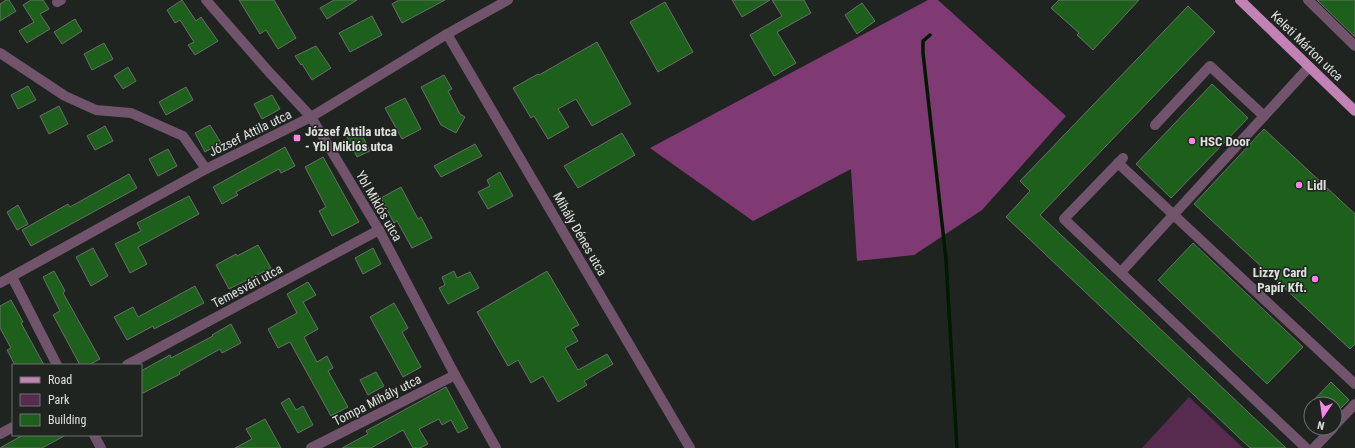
<svg xmlns="http://www.w3.org/2000/svg" width="1355" height="448" font-family="'Roboto Condensed',sans-serif">
	<rect width="100%" height="100%" fill="#202420"/>
	<path fill="#562b4f" d="M1189,397L1243,448H1142Z"/>
	<path fill="#7f3a74" d="M928,0H938L1066,116L982,210L914,255L857,261L851,169L753,221L650,148Z"/>
	<g fill="none" stroke-linecap="round" stroke-linejoin="round">
		<path stroke="#001a00" stroke-width="3.5" d="M930,35L923,41V53L946,259L957,448"/>
	</g>
	<g fill="#1d601b" stroke="#696e69">
		<path d="M6,0H9L16,11L0,21V4Z"/>
		<path d="M31,0H43L49,9L40,14L50,29L27,43L19,31L34,22L23,5Z"/>
		<path d="M182,0L196,21L201,17L218,41L195,55L188,45L194,42L180,20L175,23L167,10Z"/>
		<path d="M239,0H274L296,38L278,49L266,30L260,34Z"/>
		<path d="M334,0H357L327,19L320,8Z"/>
		<path d="M399,0H445L402,23L392,4Z"/>
		<path d="M732,0H770L742,17Z"/>
		<path d="M772,0H804L811,13L777,32L796,63L774,76L750,35L782,16Z"/>
		<path d="M1059,0H1139L1093,50L1077,35L1079,33L1051,8Z"/>
		<path d="M1317,0H1355V37Z"/>
		<path d="M665,2L693,52L658,72L630,22Z"/>
		<path d="M862,3L875,21L857,34L845,15Z"/>
		<path d="M1188,6L1215,32L1040,215L1286,448H1250L1006,217L1030,191L1020,181Z"/>
		<path d="M372,16L382,35L350,52L339,33Z"/>
		<path d="M75,19L82,31L62,44L54,32Z"/>
		<path d="M597,42L631,104L592,126L576,99L558,109L569,127L548,139L534,116L531,118L513,88L538,74L539,75Z"/>
		<path d="M104,43L113,59L92,70L84,54Z"/>
		<path d="M316,46L331,68L312,80L302,64L301,65L295,56Z"/>
		<path d="M128,67L136,81L123,89L114,76Z"/>
		<path d="M444,75L452,89L448,91L460,114L465,117L456,133L441,125L421,87Z"/>
		<path d="M1212,84L1248,118L1171,198L1136,164Z"/>
		<path d="M28,86L36,100L18,109L11,95Z"/>
		<path d="M186,87L193,100L166,115L159,102Z"/>
		<path d="M272,95L280,109L262,119L254,104Z"/>
		<path d="M405,98L421,129L402,139L385,108Z"/>
		<path d="M59,106L68,124L49,134L40,116Z"/>
		<path d="M210,125L221,143L205,152L195,133Z"/>
		<path d="M105,126L113,141L95,150L87,136Z"/>
		<path d="M1264,129L1355,214V344L1350,349L1194,204Z"/>
		<path d="M360,131L370,151L357,157L347,137Z"/>
		<path d="M622,133L635,155L578,188L564,166Z"/>
		<path d="M475,144L482,156L441,177L434,166Z"/>
		<path d="M285,147L295,166L281,173L279,169L236,192L238,195L222,204L213,187Z"/>
		<path d="M168,149L177,166L158,176L149,159Z"/>
		<path d="M323,157L359,222L332,236L319,211L326,207L305,167Z"/>
		<path d="M500,172L513,196L488,209L478,192L490,186L487,180Z"/>
		<path d="M129,174L137,188L31,246L22,230L68,204L70,207Z"/>
		<path d="M401,187L418,219L421,217L432,238L412,248L397,221L394,223L381,198Z"/>
		<path d="M189,196L199,214L138,247L147,264L130,273L115,244L141,231L137,223Z"/>
		<path d="M18,205L28,224L17,230L7,212Z"/>
		<path d="M1193,243L1303,347L1267,384L1158,280Z"/>
		<path d="M258,245L271,268L229,289L216,265L236,254L237,256Z"/>
		<path d="M93,248L108,276L91,286L76,257Z"/>
		<path d="M373,248L381,264L363,274L355,258Z"/>
		<path d="M54,271L65,291L63,293L100,359L89,365H80L53,315L60,311L43,277Z"/>
		<path d="M454,271L457,278L470,272L479,288L448,304L439,288L445,285L442,277Z"/>
		<path d="M547,271L579,325L571,329L578,341L565,348L578,370L607,354L613,364L584,381L587,385L558,402L543,376L531,383L518,360L508,366L477,312Z"/>
		<path d="M308,282L316,295L303,302L318,329L304,337L317,362L327,356L333,368L328,371L348,407L331,416L290,342L278,348L268,329L297,313L287,294Z"/>
		<path d="M195,286L204,303L154,329L153,326L127,340L114,317L133,307L138,317Z"/>
		<path d="M11,300L23,322L21,323L44,365H15L7,350L11,348L0,328V306Z"/>
		<path d="M394,303L408,328L402,332L421,367L403,377L370,317Z"/>
		<path d="M231,324L241,343L222,353L220,349L179,372L180,374L141,394V371L170,355L171,358L213,336L212,335Z"/>
		<path d="M376,372L384,386L368,395L360,380Z"/>
		<path d="M1331,382L1349,400L1335,414V404H1310Z"/>
		<path d="M446,387L468,428L458,433L451,420L442,425L439,419L419,429L428,444L420,448H413L403,430L371,448H342L368,434L366,431Z"/>
		<path d="M289,398L296,410L303,406L313,425L298,433L281,403Z"/>
		<path d="M265,419L281,448H235L252,439L246,429Z"/>
		<path d="M23,435H66L42,448H0Z"/>
	</g>
	<g fill="none" stroke-linecap="round" stroke-linejoin="round">
		<g stroke="#72536c" stroke-width="10">
			<path d="M206,0L269,72L311,117L379,230L455,375L496,448"/>
			<path d="M1308,0L1355,46"/>
			<path d="M57,2L61,0"/>
			<path d="M447,34L690,448"/>
			<path d="M0,53L65,96L96,110L131,113L183,136L206,169"/>
			<path d="M1155,125L1210,66L1264,116"/>
			<path d="M1123,158L1064,219L1306,448"/>
			<path d="M1118,163L1355,384"/>
			<path d="M1121,272L1309,67"/>
			<path d="M12,277L57,365"/>
			<path d="M0,283L206,169L311,117L447,34L508,0"/>
			<path d="M127,365L379,230"/>
			<path d="M1335,425L1355,404"/>
			<path d="M0,434L13,427"/>
			<path d="M94,435L101,448"/>
			<path d="M311,448L455,375"/>
			<path d="M1314,448L1333,428"/>
		</g>
		<path stroke="#c282b6" stroke-width="10" d="M1240,0L1355,111"/>
	</g>
	<g fill="#fa87e7" stroke="#202420" stroke-width="1.5">
		<rect x="293" y="134" width="8" height="8" rx="2"/>
		<circle cx="1192" cy="141" r="4"/>
		<circle cx="1299" cy="185" r="4"/>
		<circle cx="1315" cy="279" r="4"/>
	</g>
	<g text-anchor="middle" dominant-baseline="central" stroke-width="3" stroke-linejoin="round" paint-order="stroke">
		<g font-size="13" fill="#dfe1de" stroke="#202420">
			<text transform="translate(1307 46) rotate(44)">Keleti Márton utca</text>
			<text transform="translate(250 133) rotate(-26)">József Attila utca</text>
			<text transform="translate(379 206) rotate(60)">Ybl Miklós utca</text>
			<text transform="translate(580 234) rotate(60)">Mihály Dénes utca</text>
			<text transform="translate(247 286) rotate(-28)">Temesvári utca</text>
			<text transform="translate(377 400) rotate(-27)">Tompa Mihály utca</text>
		</g>
		<g font-size="13" font-weight="bold" fill="#dfe1de" stroke="#202420" text-anchor="start">
			<text x="305" y="131">József Attila utca<tspan x="305" dy="15">- Ybl Miklós utca</tspan></text>
			<text x="1200" y="141">HSC Door</text>
			<text x="1307" y="185">Lidl</text>
			<text x="1307" y="272" text-anchor="end">Lizzy Card<tspan x="1307" dy="15">Papír Kft.</tspan></text>
		</g>
	</g>
	<rect x="12" y="364" width="130" height="72" fill="#202420" stroke="#6c706c"/>
	<rect x="20" y="377" width="20" height="6" fill="#c282b6" stroke="#6c706c"/>
	<text x="48" y="384" font-size="12" fill="#dfe1de">Road</text>
	<rect x="20" y="394" width="20" height="12" fill="#562b4f" stroke="#6c706c"/>
	<text x="48" y="404" font-size="12" fill="#dfe1de">Park</text>
	<rect x="20" y="414" width="20" height="12" fill="#1d601b" stroke="#6c706c"/>
	<text x="48" y="424" font-size="12" fill="#dfe1de">Building</text>
	<g transform="translate(1323 416) rotate(193)"><circle r="19" fill="#202420" stroke="#6c706c"/>
	<path d="M0-3L7 15L0 10L-7 15Z" fill="#fa87e7"/>
	<text y="-6" font-size="11" font-weight="bold" text-anchor="middle" fill="#dfe1de">N</text>
	</g>
</svg>
